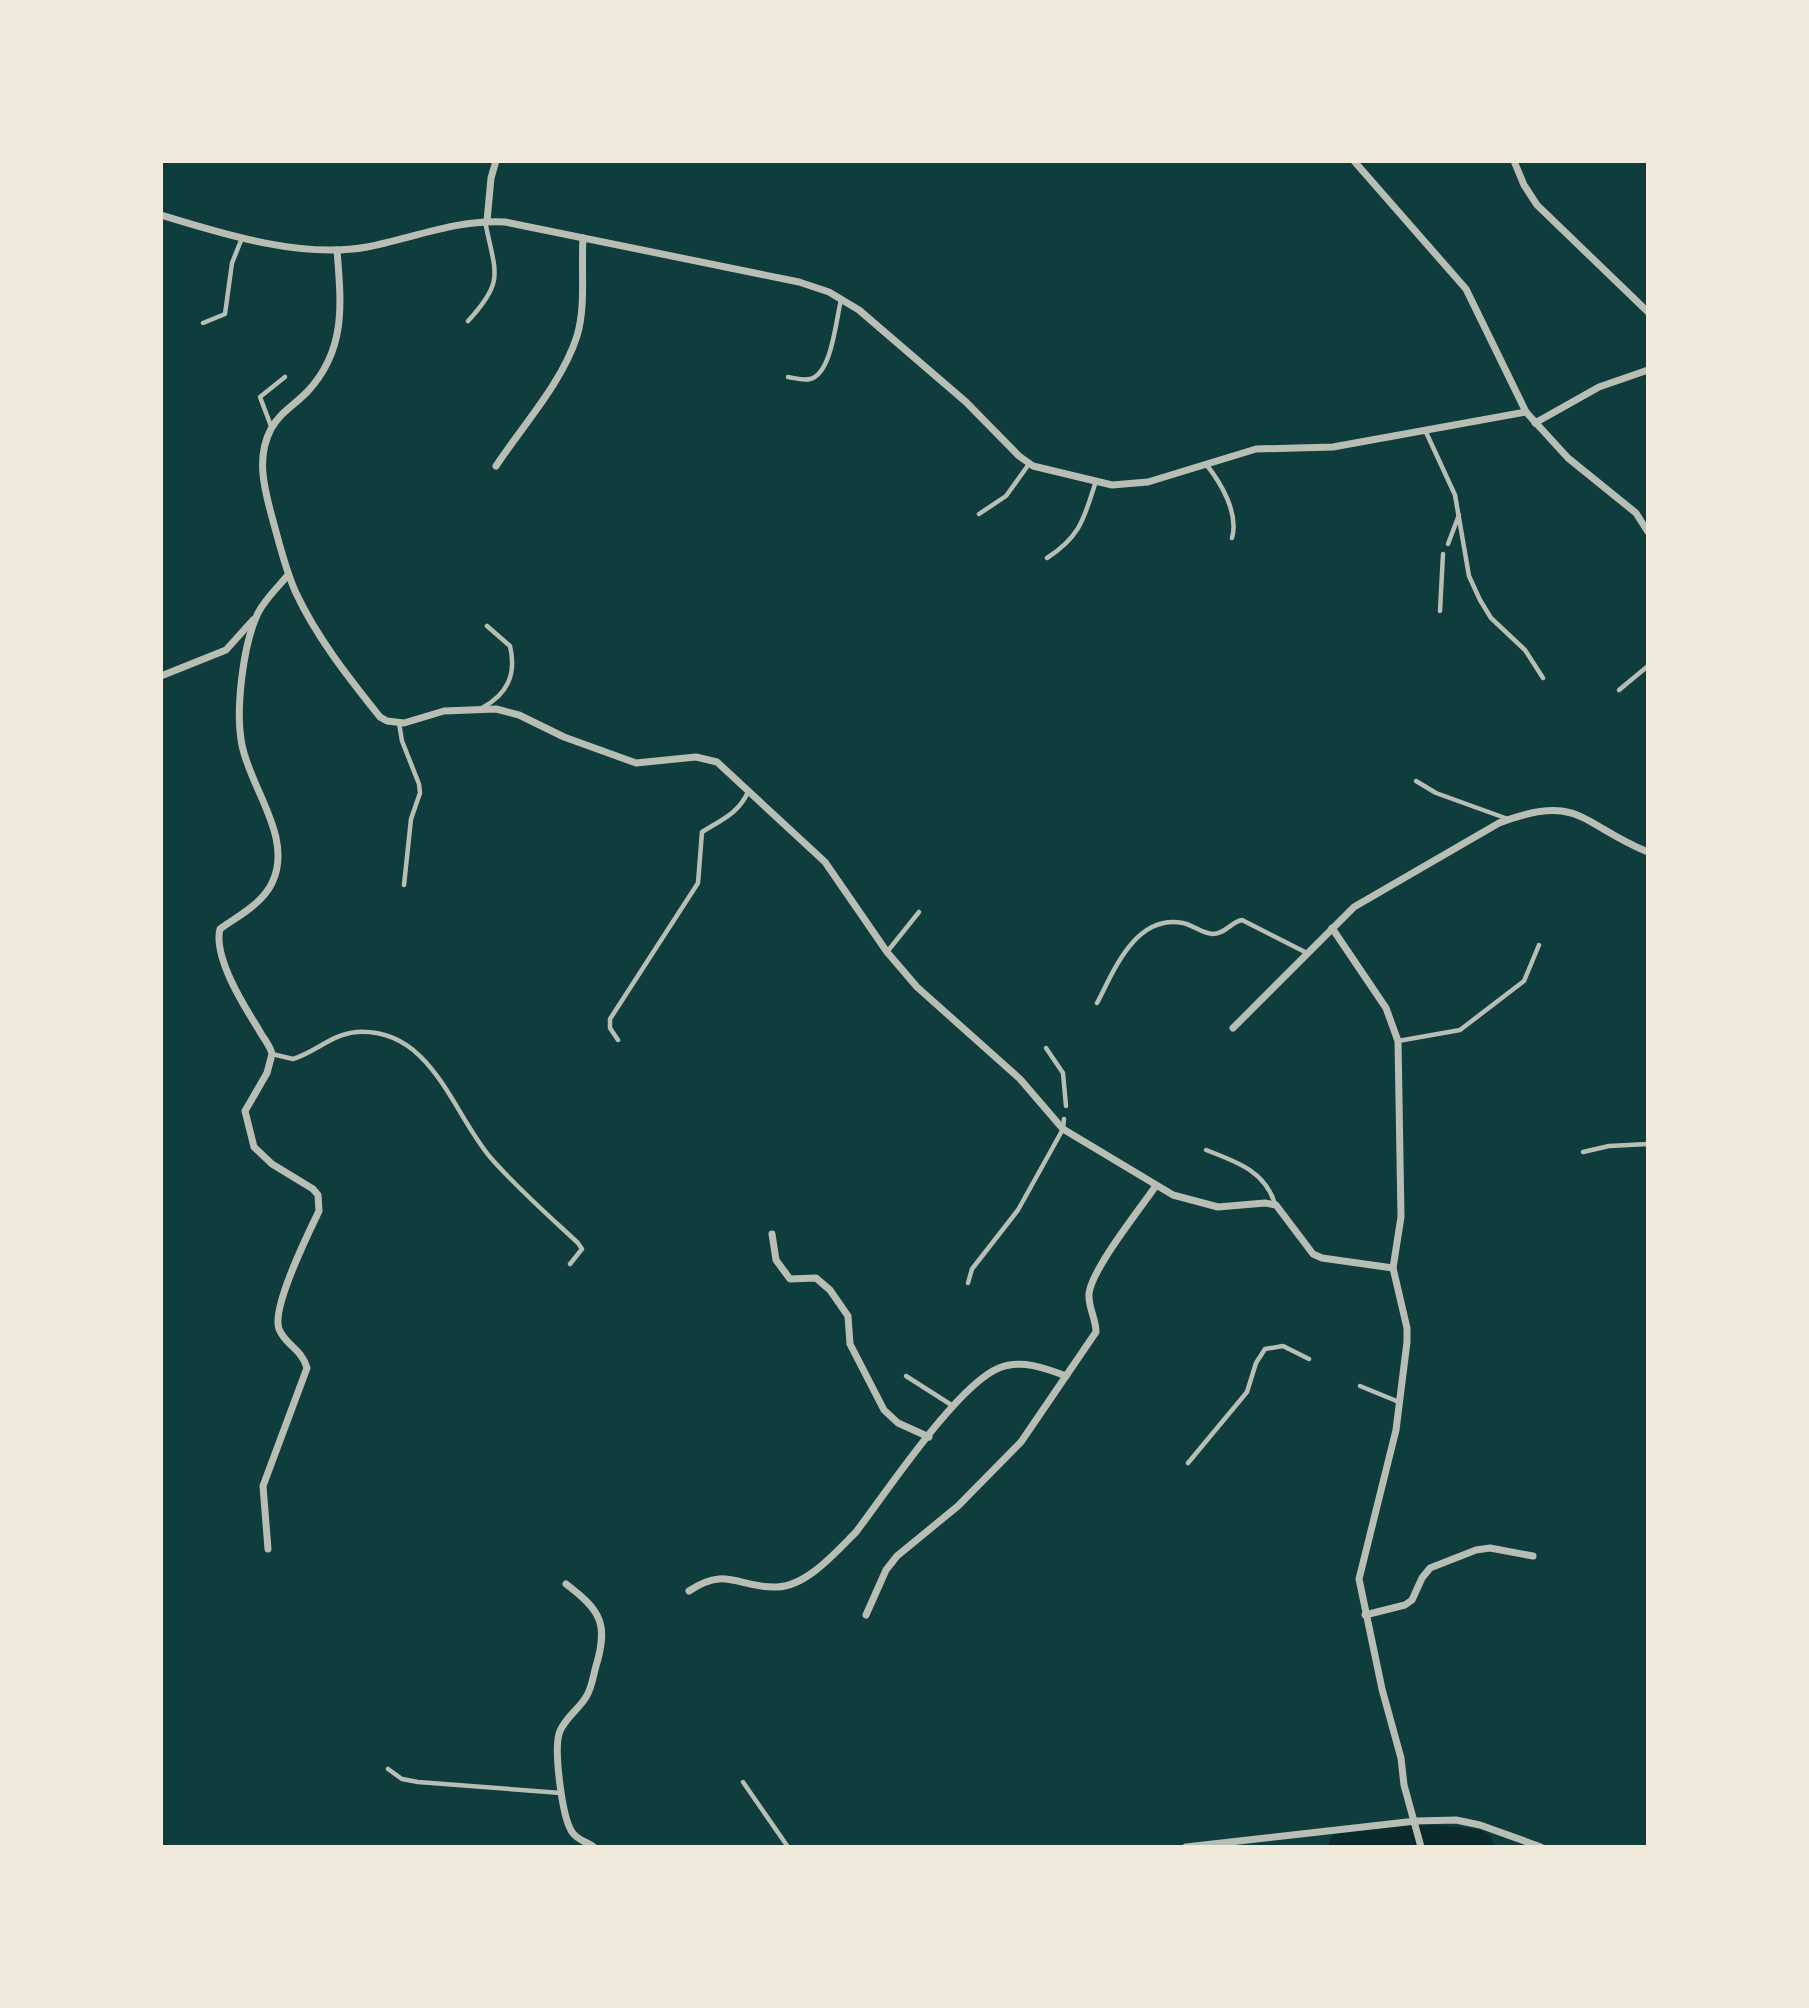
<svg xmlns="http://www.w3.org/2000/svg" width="1809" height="2008" font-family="'Noto Serif',serif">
	<rect width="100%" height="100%" fill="#0f3d3e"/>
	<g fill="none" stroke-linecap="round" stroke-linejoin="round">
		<path stroke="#0a2a2b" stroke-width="35" d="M1346,1847L1419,1841L1476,1847"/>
		<g stroke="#b8beb3" stroke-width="4.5">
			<path d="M468,321C506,280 495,273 485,221"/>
			<path d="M203,323L225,314L232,263L242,238"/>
			<path d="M788,377C795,378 804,381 810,379C832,374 836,319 841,300"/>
			<path d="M271,426L260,397L285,377"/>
			<path d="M1425,430L1455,495L1469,576L1480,600L1491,618L1525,650L1543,678"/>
			<path d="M1206,464C1221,483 1239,513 1232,538"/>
			<path d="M979,514L1006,496L1029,464"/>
			<path d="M1448,544L1459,515"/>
			<path d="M1047,558C1081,536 1084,518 1096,481"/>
			<path d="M1440,611L1443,554"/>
			<path d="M1619,690L1648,666"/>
			<path d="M482,708C507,694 517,675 510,646L487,626"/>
			<path d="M399,723L402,741L419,784L420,793L411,819L404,885"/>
			<path d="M1416,781L1436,793L1508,819"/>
			<path d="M887,952L919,912"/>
			<path d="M1097,1003C1114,971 1135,914 1183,923C1193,925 1203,934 1213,934C1225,934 1231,922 1242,920L1307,953"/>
			<path d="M618,1040L610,1028V1019L698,883L702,832C721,820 738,814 748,792"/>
			<path d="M1398,1041L1460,1030L1524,981L1539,945"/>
			<path d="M1046,1048L1063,1073L1066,1106"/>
			<path d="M272,1054L293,1059C316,1052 332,1034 357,1032C431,1028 451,1110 490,1157C517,1188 548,1215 578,1243L582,1249L570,1264"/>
			<path d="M1206,1150C1237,1162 1265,1171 1275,1204"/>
			<path d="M1583,1152L1609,1146L1648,1144"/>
			<path d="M968,1283L972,1269L1018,1210L1063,1129L1064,1119"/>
			<path d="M906,1376L953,1406"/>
			<path d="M1360,1386L1399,1402"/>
			<path d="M1188,1463L1247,1392L1256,1363L1265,1349L1283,1346L1309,1359"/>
			<path d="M388,1769L402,1779L418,1782L561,1793"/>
			<path d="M743,1782L788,1847"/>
		</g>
		<g stroke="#b8beb3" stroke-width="7">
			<path d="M1354,161L1466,289L1526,412L1568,458L1636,513L1648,532"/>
			<path d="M1514,161L1524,185L1537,205L1648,312"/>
			<path d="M161,215C223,234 302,259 367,247C413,238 458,219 505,222L799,282L829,292L859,310L966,402L1019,456L1033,466L1112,485L1148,482L1256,449L1333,447L1526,412"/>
			<path d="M487,221L491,178L496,161"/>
			<path d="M337,250C341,302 347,349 308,391C296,404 279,413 271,429C256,457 264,488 272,517C279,542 285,569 296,593C317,638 349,678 380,717L387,721L404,723L444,711L496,709L519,715L564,737L636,763L696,757L717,762L825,862L887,952L917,987L1020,1079L1063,1129L1173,1195L1218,1207L1265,1203L1276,1205L1313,1254L1322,1258L1393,1268"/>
			<path d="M1535,423L1599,387L1648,370"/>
			<path d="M496,466C523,425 562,383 577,336C586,307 581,268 583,238"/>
			<path d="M161,676L226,650L253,620"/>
			<path d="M1332,928L1386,1008L1398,1041L1401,1217L1393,1268L1407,1328V1342L1396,1430L1359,1579L1382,1689L1401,1758L1404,1785L1421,1847"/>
			<path d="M1233,1028L1354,907L1499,823C1580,792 1581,825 1648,852"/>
			<path d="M772,1234L776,1260L790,1279L816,1278L830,1290L848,1316L850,1344L884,1410L898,1423L929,1437"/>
			<path d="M268,1549L263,1486L307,1368C302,1349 285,1345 279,1329C271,1308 309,1232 319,1211L318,1195L313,1189L272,1164L254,1147L245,1111L267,1073L272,1054C270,1045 263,1038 259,1030C244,1006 213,957 220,929C238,916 262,904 272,883C294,838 250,788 242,745C235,711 243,644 258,613C265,599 279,586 288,575"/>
			<path d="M566,1584C600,1610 609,1623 596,1666C593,1676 592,1688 586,1697C579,1709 566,1717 560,1731C553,1747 562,1817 572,1832C577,1840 587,1842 594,1847"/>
			<path d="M689,1591C727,1565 739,1589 777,1587C807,1586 836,1552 856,1532C886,1493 957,1385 999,1368C1021,1359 1045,1368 1066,1376"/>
			<path d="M866,1615L886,1570L897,1556L958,1506L1021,1442L1096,1332C1096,1319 1088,1307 1089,1294C1091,1270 1140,1209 1155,1187"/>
			<path d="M1365,1615L1405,1605L1412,1600L1422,1578L1430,1568L1476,1550L1490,1548L1533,1556"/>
			<path d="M1186,1847L1416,1821L1456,1820L1480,1825L1541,1847"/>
		</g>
	</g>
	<rect width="1809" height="2008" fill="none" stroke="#f1e9da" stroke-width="326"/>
</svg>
